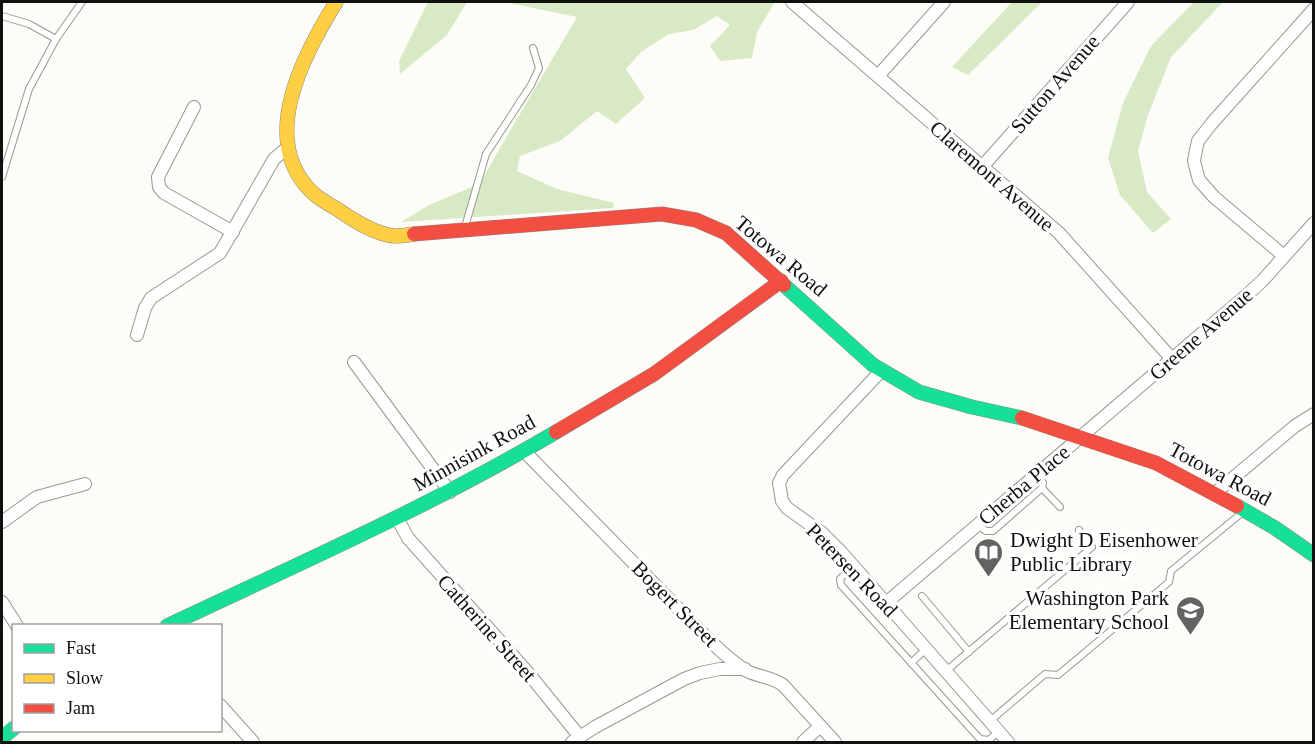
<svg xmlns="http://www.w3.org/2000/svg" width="1315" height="744" font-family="'Times New Roman',serif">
	<rect width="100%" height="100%" fill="#fdfcf7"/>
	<g fill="#d8eac5">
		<path d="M428,2H467L447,35L400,74L399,61Z"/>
		<path d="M505,2H775L757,32L752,58L720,61L710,46L730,25L717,16L693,30L669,34L641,52L626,69L645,98L616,124L597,111L560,141L520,156L517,171L557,189L614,203L613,208L401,222L429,205L479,184L577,17Z"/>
		<path d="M1012,2H1042L968,75L952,67Z"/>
		<path d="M1194,2H1223L1171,57L1148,115L1138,151L1147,192L1171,219L1153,233L1120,195L1108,158L1123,103L1151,46Z"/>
	</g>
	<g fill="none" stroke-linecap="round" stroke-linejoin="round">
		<defs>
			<g id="lane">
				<path d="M2,16L29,24L56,39L29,89L2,177"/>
				<path d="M56,39L82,2"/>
				<path d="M465,227L486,154L531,85L539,68L533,48"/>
				<path d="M1042,488L1060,507"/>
				<path d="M978,525L986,531H993L1042,488L1043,483L1037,474"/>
				<path d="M853,565L840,579L841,585L980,739L989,740L998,732"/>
				<path d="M922,596L969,652"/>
				<path d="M911,663L926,649"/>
				<path d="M946,671L1092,547L1079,530"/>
				<path d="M990,721L1045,674L1058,675L1169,582L1171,571L1243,512"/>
			</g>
			<g id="street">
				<path d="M792,2L1059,233L1172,359"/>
				<path d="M878,76L944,2"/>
				<path d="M194,107L158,177L159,187L164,193L233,232"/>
				<path d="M982,167L1128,2"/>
				<path d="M1284,256L1214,197L1199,180L1194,161L1196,150L1198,141L1212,123L1314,9"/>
				<path d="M137,335L145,308L151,298L220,253L274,159L288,147"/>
				<path d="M354,362L450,492"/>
				<path d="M882,370L783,475L779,483L782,501L787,508L822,533L842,553L1008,742"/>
				<path d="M524,451L709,640C721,651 733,663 747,671C759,677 772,677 783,685L835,742"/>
				<path d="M1215,493L1295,426L1314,414"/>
				<path d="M397,518L408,538L529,674L580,737"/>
				<path d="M2,522L37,497L85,484"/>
				<path d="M2,602L17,626"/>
				<path d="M886,603L1248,294L1263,280L1314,223"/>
				<path d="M220,705L253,742"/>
				<path d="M572,742L595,727L684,679L700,673L720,669H745"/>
				<path d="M803,742L820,726"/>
			</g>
			<g id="fast">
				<path d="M784,285L873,365L919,392L972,407L1022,418"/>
				<path d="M1237,506L1275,528L1314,555"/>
				<path d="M167,626C298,564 431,506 556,432"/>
				<path d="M2,738L14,728"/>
			</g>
			<path id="slow" d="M336,2C304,55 256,141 314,194C321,200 330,205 337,209C353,220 376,235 395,236C401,236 408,235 414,234"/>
			<g id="jam">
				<path d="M414,234L662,214L696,220L726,233L784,285"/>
				<path d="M1022,418L1156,463L1237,506"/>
				<path d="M556,432L654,374L781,281"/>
			</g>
		</defs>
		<use href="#lane" stroke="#979795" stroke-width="8"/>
		<use href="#street" stroke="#979795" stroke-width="14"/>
		<use href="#fast" stroke="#8e8d8b" stroke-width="15"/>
		<use href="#slow" stroke="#8e8d8b" stroke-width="15"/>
		<use href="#jam" stroke="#8e8d8b" stroke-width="15"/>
		<use href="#lane" stroke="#fffffe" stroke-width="6"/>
		<use href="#street" stroke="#fffffe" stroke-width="12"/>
		<use href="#fast" stroke="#16e098" stroke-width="14"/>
		<use href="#slow" stroke="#ffcf43" stroke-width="14"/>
		<use href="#jam" stroke="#f24e42" stroke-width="14"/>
	</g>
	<defs>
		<symbol id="library-pin" viewBox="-11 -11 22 30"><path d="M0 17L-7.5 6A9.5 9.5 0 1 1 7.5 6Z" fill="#646362" stroke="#fff"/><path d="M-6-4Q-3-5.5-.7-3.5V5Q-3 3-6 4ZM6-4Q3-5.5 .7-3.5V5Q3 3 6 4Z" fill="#fff"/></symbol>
		<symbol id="school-pin" viewBox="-11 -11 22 30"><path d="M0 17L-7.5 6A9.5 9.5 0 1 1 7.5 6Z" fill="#646362" stroke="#fff"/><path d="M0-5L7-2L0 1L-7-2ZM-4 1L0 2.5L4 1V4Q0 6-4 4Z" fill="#fff"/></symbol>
	</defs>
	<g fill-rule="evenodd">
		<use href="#library-pin" x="972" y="536" width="33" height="45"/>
		<use href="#school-pin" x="1174" y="594" width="33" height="45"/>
	</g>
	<g text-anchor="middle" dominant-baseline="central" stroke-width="6" stroke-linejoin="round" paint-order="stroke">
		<g font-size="21" fill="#111" stroke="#fff">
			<text transform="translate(1055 84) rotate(-49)">Sutton Avenue</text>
			<text transform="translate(992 176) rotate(41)">Claremont Avenue</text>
			<text transform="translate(781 256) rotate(40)">Totowa Road</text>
			<text transform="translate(1201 334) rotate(-41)">Greene Avenue</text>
			<text transform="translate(474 453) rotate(-29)">Minnisink Road</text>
			<text transform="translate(1220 474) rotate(28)">Totowa Road</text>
			<text transform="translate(1024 485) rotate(-40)">Cherba Place</text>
			<text transform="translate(852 570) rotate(46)">Petersen Road</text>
			<text transform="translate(675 604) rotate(45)">Bogert Street</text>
			<text transform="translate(487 628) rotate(48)">Catherine Street</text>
		</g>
		<g font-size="21" fill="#111" stroke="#fff" text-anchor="start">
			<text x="1010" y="540">Dwight D Eisenhower<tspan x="1010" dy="24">Public Library</tspan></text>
			<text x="1169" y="598" text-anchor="end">Washington Park<tspan x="1169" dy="24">Elementary School</tspan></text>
		</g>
	</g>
	<rect width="1315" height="744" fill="none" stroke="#111111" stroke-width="6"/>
	<rect x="12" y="624" width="210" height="108" fill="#ffffff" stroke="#a0a0a0" stroke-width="1.5"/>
	<rect x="24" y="644" width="30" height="9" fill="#16e098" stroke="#a0a0a0" stroke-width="1.5"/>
	<text x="66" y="654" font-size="18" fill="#111111">Fast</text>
	<rect x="24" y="674" width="30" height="9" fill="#ffcf43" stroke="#a0a0a0" stroke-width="1.5"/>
	<text x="66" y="684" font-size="18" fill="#111111">Slow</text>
	<rect x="24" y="704" width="30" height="9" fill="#f24e42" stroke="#a0a0a0" stroke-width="1.5"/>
	<text x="66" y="714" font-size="18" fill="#111111">Jam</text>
</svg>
